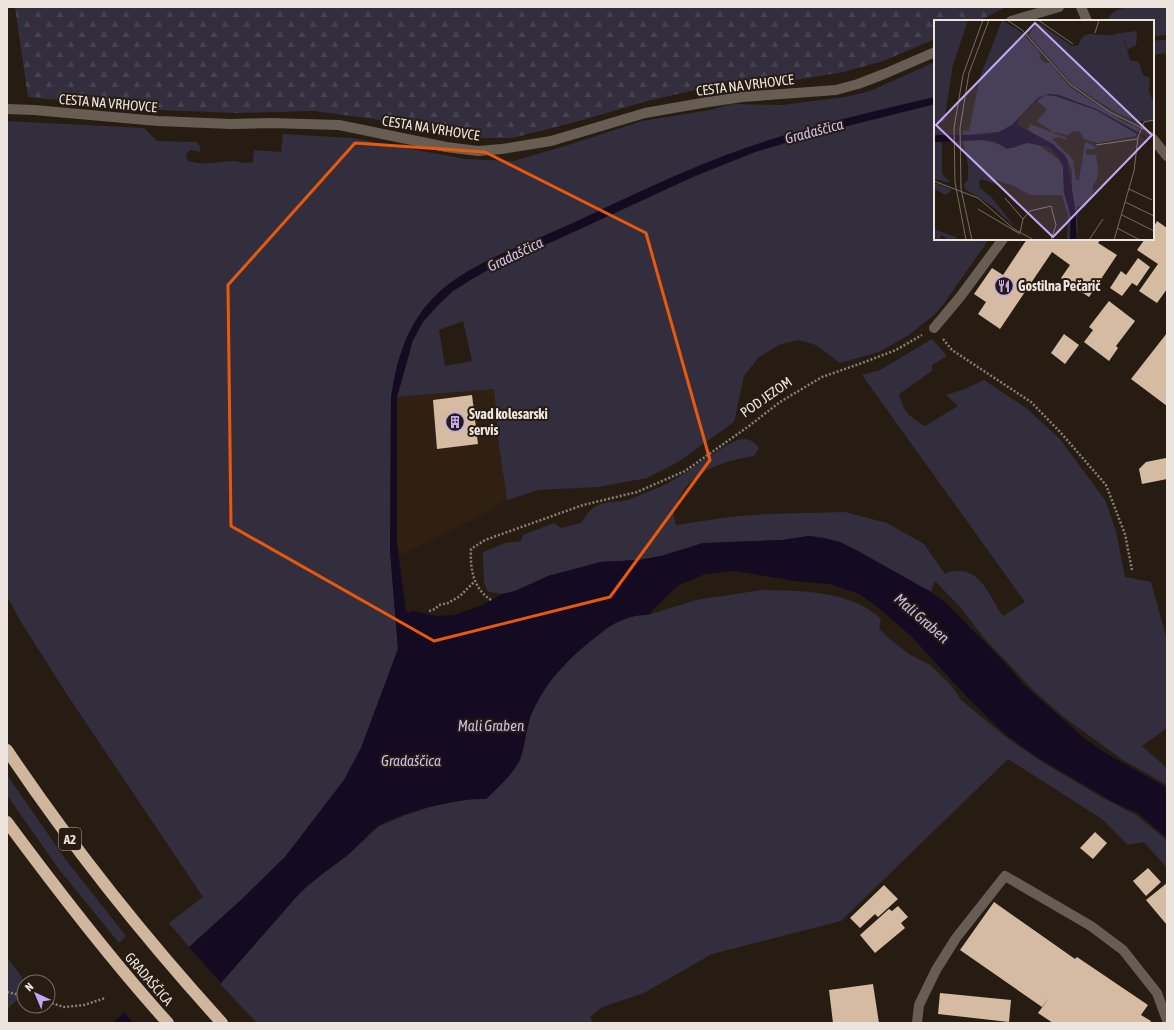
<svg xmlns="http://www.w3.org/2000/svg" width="1174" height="1030" font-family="'Asap Condensed',sans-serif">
	<defs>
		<pattern id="forest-firs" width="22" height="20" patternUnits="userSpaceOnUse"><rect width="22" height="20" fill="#332e3e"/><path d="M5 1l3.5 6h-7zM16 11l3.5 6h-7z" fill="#474250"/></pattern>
	</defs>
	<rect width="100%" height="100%" fill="#261c12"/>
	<path fill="#2f2011" d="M494,389L499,446L507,500L492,507L493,510L403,554L399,553L397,544V397Z"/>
	<g fill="#332e3e" fill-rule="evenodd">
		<path d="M1127,7H1167V35L1153,36V21H1107C1111,11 1117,10 1127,7Z"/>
		<path d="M1160,40H1167V53L1153,55V41Z"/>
		<path d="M935,62V97L809,129L553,232L492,259L469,271L447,285L433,299L407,337L398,362L391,398L390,551L398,649L361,748L344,780L285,857L241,900L189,947L169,923L203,897L68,696L21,622L7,596V121L144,128L157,141L196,142L200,146V152L191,150L186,154L187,160C203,167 218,161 234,161C241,162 246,164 253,162L254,150L281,152L283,134L353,138L465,159L513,161L562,147L642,121L710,110L732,104L782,105L845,97L870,91Z"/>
		<path d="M935,104V239H989L943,305L935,314L909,335L879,352L840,363L816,345L798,340L781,344L759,357L744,376L734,422L678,462L647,478L598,487L539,490L507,500L499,446L494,389L397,397L413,340L423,322L438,305L453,291L472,279L495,266L556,240L695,176L755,152L811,135ZM463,321L472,361L445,366L439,330Z"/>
		<path d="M932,339L947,356L932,365V371L899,394C904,413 909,416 925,426L958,406L946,395L965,389L984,380L1026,408L1059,438L1105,500L1116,531L1125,577L1151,582L1167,640V728L1142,746L1167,768V785L1123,760L1065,718L1034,691L984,638L961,608L935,581L931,592L856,550L840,542L824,538L809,536L782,540L703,543L661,556L639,560L601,562L548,576L515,591L502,594L488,592L484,582L483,552L505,543L521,541L523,535L554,523L561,528L581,523C590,509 594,504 612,502C618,501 624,502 630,499C650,492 671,483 688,471C705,460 720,447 738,440C748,437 753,441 759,448L754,456C728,460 700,468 684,490C679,497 676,505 673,512L676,525L729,517L766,514L845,512L887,523L924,544L945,574C951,570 954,571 960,571C983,572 991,600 1003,616L1025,602L862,375L880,370Z"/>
		<path d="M762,590C801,591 851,590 881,619L879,628L887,637L909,654L930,665L951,685L961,700L1006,737L1039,760L1103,798L1136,815L1163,837L1167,841V868L1144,842L1128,845L1102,819L1008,759L841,921L712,954L644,993L602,1007L590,1017L594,1023H257L220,984L298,895L313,880L347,856L379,826L406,815L430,807L472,798L486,799L520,760L531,714L541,695L552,678L581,648L599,634L615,623L637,615H648L696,600Z"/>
		<path d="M7,775L66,860L126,936L119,943L58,868L7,795Z"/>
		<path d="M7,957L22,977L24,994L7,1009Z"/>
	</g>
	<path fill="url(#forest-firs)" d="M15,7H1006L979,21H935V39L883,61L843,72L783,82L739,80L651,100L572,123L512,138H478L433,131L374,119L314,111L237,113L162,110L28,97Z"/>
	<path fill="#140b22" d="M935,97V104L811,135L755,152L695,176L556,240L495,266L472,279L453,291L438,305L423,322L413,340L397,397V544L406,611L408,613L412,611L437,616L454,615L480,606L502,594L515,591L548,576L601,562L639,560L661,556L703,543L782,540L809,536L824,538L840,542L856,550L931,592L947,604L1005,663L1024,685L1084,738L1107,754L1167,788V838L1138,813L1115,803L1037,757L1005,734L969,699L911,636L880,609L859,594L829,584L801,582L736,571L705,574L677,586L648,615C637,615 626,617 616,623C609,626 602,632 596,637C570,657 545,682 532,713C525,727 526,745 520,760C512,775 498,788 486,799C458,798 405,811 380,825C369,832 357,848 346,856C330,869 313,880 298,895L186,1023H113L189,947L241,900L285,857L344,780L361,748L398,649L390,551L391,398C396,361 407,324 434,297C467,264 513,250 555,231C621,201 685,168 754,145C813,125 875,111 935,97Z"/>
	<path fill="#261c12" d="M187,945L222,984L188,1023H133L123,1011Z"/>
	<g fill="#d5bba2">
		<path d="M1157,221L1167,228V289L1157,303L1139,291L1158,264L1137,250L1145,239H1153V228Z"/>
		<path d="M1027,239H1101L1098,243L1117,255L1089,297L1061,278L1070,265L1052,252L1000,329L978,314L986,302L974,294L992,268L1003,275Z"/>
		<path d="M1138,258L1150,267L1137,286L1132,283L1122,296L1110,288L1121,271L1126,275Z"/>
		<path d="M1109,301L1135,321L1116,346L1118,348L1109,361L1084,342L1093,330L1089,327Z"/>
		<path d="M1167,333V406L1131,379Z"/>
		<path d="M1064,334L1079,345L1065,364L1051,353Z"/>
		<path d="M472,395L478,444L437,449L433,400Z"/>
		<path d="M1166,458L1167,479L1142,484L1139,469L1146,462Z"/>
		<path d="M1095,832L1107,843L1093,859L1080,848Z"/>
		<path d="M1148,868L1161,882L1146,896L1133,881Z"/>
		<path d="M1167,883V925L1146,900Z"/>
		<path d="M884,885L898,899L878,917L875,914L860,928L850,918Z"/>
		<path d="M994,902L1075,959L1077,957L1148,1005L1141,1015L1151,1021L1150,1023H1053L1038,1013L1049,998L1042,1007L960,950Z"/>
		<path d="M898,906L908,917L901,923L905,928L875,953L860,935L889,909L892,911Z"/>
		<path d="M873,984L879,1023H833L829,990Z"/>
		<path d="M940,993L1011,1000L1009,1022L938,1014Z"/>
	</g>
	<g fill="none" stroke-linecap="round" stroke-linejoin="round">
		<g stroke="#887f77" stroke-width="2.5" stroke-dasharray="2 2" stroke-linecap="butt">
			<path d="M943,339L952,350L1031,402L1061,433L1106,485L1125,534L1132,570"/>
			<path d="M491,600C473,588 470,569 471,549L485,540L583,505L637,492L685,471L749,426L780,402L822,377L862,363L896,350L922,335"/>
			<path d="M429,611L435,609L439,605L448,603L460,596L474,582"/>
			<path d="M7,992L24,996"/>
			<path d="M48,1002L64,1007L84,1005L105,998"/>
		</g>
		<g stroke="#685d53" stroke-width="10">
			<path d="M1081,7L1087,21"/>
			<path d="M1011,21L1059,7"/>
			<path d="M7,109L34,110L158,121L231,124L271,123L339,125L446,147L478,151L502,149L551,141L645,113L702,103L742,97L836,90L858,84L884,74L935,52"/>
			<path d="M1153,139L1167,156"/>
			<path d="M934,328L960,297L1003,239"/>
			<path d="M917,1023L919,1005L936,970L956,938L1005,876L1091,926L1123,950L1157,993L1167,1020"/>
		</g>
		<g stroke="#d0b69d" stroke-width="12">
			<path d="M7,750C72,847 144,937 222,1023"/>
			<path d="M7,822C58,891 110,959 168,1023"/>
		</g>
	</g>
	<path fill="none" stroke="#e8590c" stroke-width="3" stroke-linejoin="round" d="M355,143L485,152L646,233L710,460L610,597L434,641L231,526L228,285Z"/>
	<defs>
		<symbol id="restaurant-ring" viewBox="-11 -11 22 22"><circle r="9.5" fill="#261c12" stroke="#c2a8f3" stroke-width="1.5"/><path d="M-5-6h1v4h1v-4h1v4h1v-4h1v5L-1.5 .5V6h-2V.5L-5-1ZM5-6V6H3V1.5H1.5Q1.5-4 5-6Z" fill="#c2a8f3"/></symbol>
		<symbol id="building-ring" viewBox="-11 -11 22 22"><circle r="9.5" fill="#261c12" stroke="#c2a8f3" stroke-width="1.5"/><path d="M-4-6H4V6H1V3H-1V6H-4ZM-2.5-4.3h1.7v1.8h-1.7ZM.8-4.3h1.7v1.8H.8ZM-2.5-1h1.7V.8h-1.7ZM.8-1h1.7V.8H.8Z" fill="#c2a8f3"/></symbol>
	</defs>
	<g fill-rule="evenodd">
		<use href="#restaurant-ring" x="993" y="275" width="22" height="22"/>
		<use href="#building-ring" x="444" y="411" width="22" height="22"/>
	</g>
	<g text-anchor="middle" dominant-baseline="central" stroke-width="4" stroke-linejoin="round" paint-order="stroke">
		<rect fill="#261c12" stroke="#b1a8a0" stroke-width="1" x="59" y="828" width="22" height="22" rx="3"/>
		<g font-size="13" font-weight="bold" fill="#ece4dd">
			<text x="70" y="839">A2</text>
		</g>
		<g font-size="14" fill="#ece4dd" stroke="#261c12">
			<text transform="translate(745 85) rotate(-7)">CESTA NA VRHOVCE</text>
			<text transform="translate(108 103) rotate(5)">CESTA NA VRHOVCE</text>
			<text transform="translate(431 128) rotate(9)">CESTA NA VRHOVCE</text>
			<text transform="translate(766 397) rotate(-35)">POD JEZOM</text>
			<text transform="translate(149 979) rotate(49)">GRADAŠČICA</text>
		</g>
		<g font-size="14" font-weight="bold" fill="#ece4dd" stroke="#261c12" text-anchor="start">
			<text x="1018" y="286">Gostilna Pečarič</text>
			<text x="469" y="414">Svad kolesarski<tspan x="469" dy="16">servis</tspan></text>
		</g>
		<g font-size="15" font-style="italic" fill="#cebcf1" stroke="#261c12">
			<text transform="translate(814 131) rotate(-15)">Gradaščica</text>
			<text transform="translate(515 254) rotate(-26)">Gradaščica</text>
			<text transform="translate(922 618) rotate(41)">Mali Graben</text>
			<text x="491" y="725">Mali Graben</text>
			<text x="411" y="760">Gradaščica</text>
		</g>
	</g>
	<g transform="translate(934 20)">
		<rect width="220" height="220" fill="#261c12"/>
		<path d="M0,0H34L19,45L10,102L1,103L11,112V115L7,116L0,115ZM68,0L87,12L103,29L107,35L105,37L111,43H116L137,68L189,101L205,108L204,112L162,89L115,74L104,78L78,105L65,112L29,115V110L35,111L46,57ZM203,11L202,25L193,30L190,20L179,14ZM112,75L125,76L162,90L203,113L202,116L164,123L150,119L146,112L139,111L134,115L119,112L103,101L113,89L102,80ZM96,104L133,118L132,120L125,117L118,119L139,139L142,160H145L151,122L161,126V129H152V134L162,135L164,148L163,158L158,168L160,171L151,187L143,186L144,220L138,176V150L130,133L94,110ZM48,120L80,128L91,123H102L124,139L129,147L130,172L136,193V220H133L134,196L128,175H96L80,166L62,160L61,164L47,159L45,163L46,168L57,177L82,208L58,186L31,169L30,164L34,160V145L29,121ZM8,121V154L17,163L0,159V122ZM0,162L17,169V171L12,175L0,169ZM0,209L22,217L23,220H15L7,215L6,218L11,220L0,218Z" fill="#332e3e"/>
		<path d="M102,4H106L138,26L144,25L149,16L155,14L188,16L196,40L205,42L209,55L216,58L215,71L220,84V101H204L183,93L139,65L95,15Z" fill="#332e3e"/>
		<path d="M115,74L125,75L162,89L212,117L220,124L162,90L121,76L112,75L105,79L88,95L83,102L85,106L119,124L133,139L142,194V220H136L137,197L130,172L129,144L116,127L93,123L73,129L60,121L48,120L0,122V115H47L65,112L78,105L104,78Z" fill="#140b22"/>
		<path fill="none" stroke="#756c63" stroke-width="1" d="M73,0L88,10L137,65L176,92L220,114M104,0L139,24M161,13L165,0M162,125L203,119M0,161L44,178L80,209L100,220M195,169L218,180M71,178L89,199L86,213M191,182L220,196M44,189L86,214M188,195L220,211M89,199L96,191L117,186L122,205L117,220M183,208L206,220M32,220L21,162L20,108L29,55L49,0M38,220L27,169L26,108L35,53L55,0M155,220L169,199M180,220L200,151L204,117L210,102L220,100"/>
		<path fill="#c2a8f3" fill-opacity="0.15" stroke="#c2a8f3" stroke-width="2" d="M101,3L218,115L119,217L2,105Z"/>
		<rect width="220" height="220" fill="none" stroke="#ece4dd" stroke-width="2"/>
	</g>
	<rect width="1174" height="1030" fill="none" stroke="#ece4dd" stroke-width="16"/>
	<g transform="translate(36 994) rotate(316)"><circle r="19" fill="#261c12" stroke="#756c63"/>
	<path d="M0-3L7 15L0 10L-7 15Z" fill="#c2a8f3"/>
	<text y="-6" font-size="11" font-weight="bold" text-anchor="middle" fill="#ece4dd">N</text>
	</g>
</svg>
